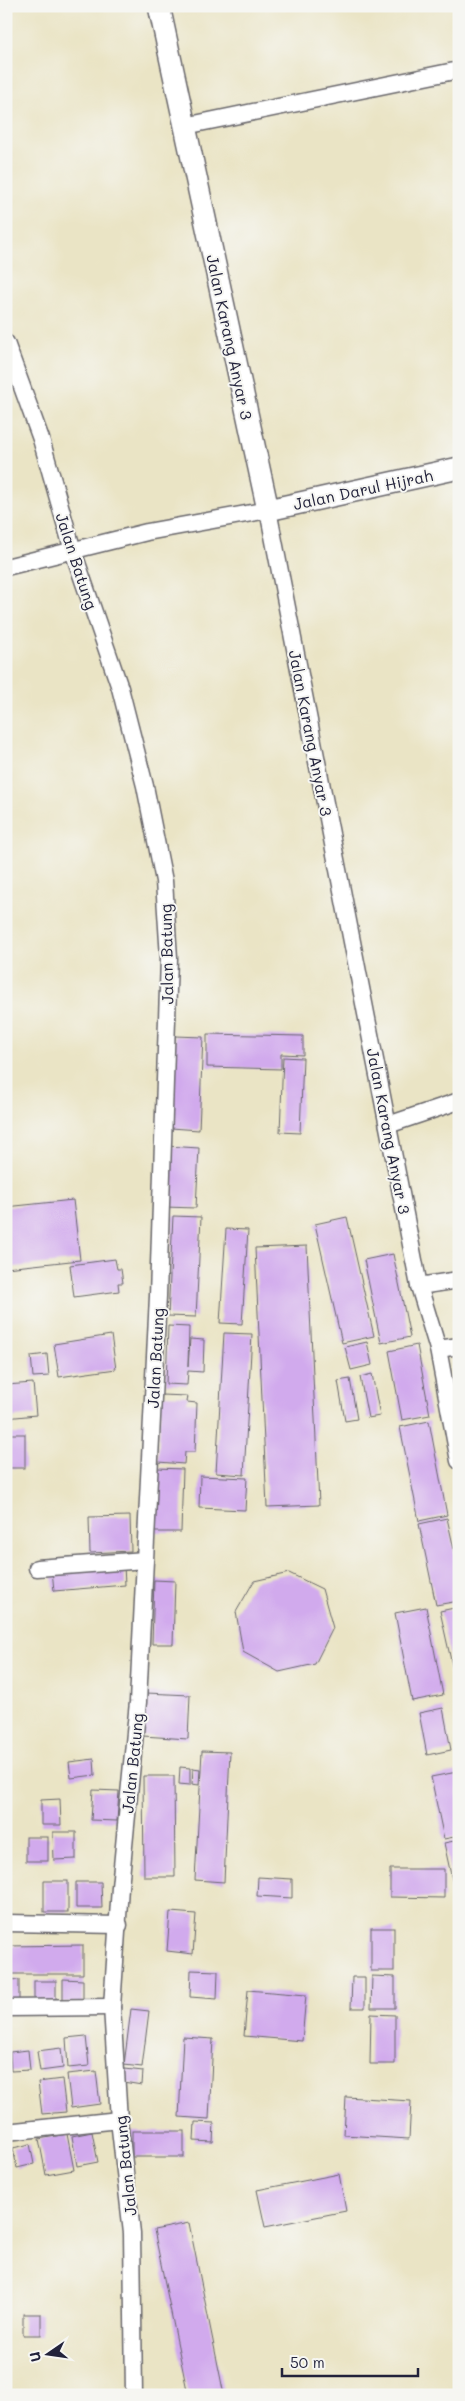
<svg xmlns="http://www.w3.org/2000/svg" width="465" height="2401" font-family="Mali,sans-serif">
	<rect width="100%" height="100%" fill="#f6f6f2"/>
	<filter id="ink" filterUnits="userSpaceOnUse"><feTurbulence type="fractalNoise" baseFrequency=".02" numOctaves="2"/><feDisplacementMap in="SourceGraphic" scale="10" xChannelSelector="R" yChannelSelector="G"/><feConvolveMatrix kernelMatrix="1 2 1 2 8 2 1 2 1" color-interpolation-filters="sRGB"/></filter>
	<filter id="wash" filterUnits="userSpaceOnUse"><feTurbulence type="fractalNoise" baseFrequency=".0096" numOctaves="4" result="noise"/><feDisplacementMap in="SourceGraphic" scale="20" xChannelSelector="R" yChannelSelector="G"/><feGaussianBlur stdDeviation="1.12" result="paint"/><feColorMatrix in="noise" values="0 0 0 0 0 0 0 0 0 0 0 0 0 0 0 0 0 1.4 0 .05"/><feComposite in="paint" operator="in"/></filter>
	<g filter="url(#wash)">
		<rect width="100%" height="100%" fill="#eae4c5"/>
		<g id="blocks">
			<g fill="#d1aaed">
				<path d="M207,1034L303,1036V1055L281,1054V1069L207,1067Z"/>
				<path d="M175,1036L203,1037L199,1130L171,1128Z"/>
				<path d="M283,1057L303,1058L300,1133L280,1132Z"/>
				<path d="M167,1146L199,1148L196,1208L164,1207Z"/>
				<path d="M73,1200L80,1260L6,1268V1207Z"/>
				<path d="M173,1216L201,1217L196,1317L168,1316Z"/>
				<path d="M347,1217L374,1336L342,1343L315,1224Z"/>
				<path d="M226,1229L248,1230L242,1324L220,1323Z"/>
				<path d="M307,1246L319,1505L267,1507L255,1248Z"/>
				<path d="M393,1254L410,1337L381,1343L364,1260Z"/>
				<path d="M115,1259L117,1269H121L123,1283H118L119,1291L74,1297L70,1265Z"/>
				<path d="M168,1326L189,1327L188,1367L190,1339L204,1340L203,1372L188,1371L187,1385L166,1384Z"/>
				<path d="M224,1333L252,1334L244,1475L216,1473Z"/>
				<path d="M111,1335L116,1369L59,1377L54,1344Z"/>
				<path d="M367,1342L372,1365L351,1370L345,1347Z"/>
				<path d="M417,1345L430,1415L402,1420L389,1351Z"/>
				<path d="M47,1354L49,1376L33,1377L31,1356Z"/>
				<path d="M372,1374L380,1416L368,1418L360,1377Z"/>
				<path d="M350,1379L357,1419L345,1421L338,1381Z"/>
				<path d="M33,1383L36,1415L6,1418V1385Z"/>
				<path d="M161,1395L188,1396L187,1402L197,1403L195,1452H185L184,1464L158,1462Z"/>
				<path d="M429,1421L447,1515L419,1521L400,1427Z"/>
				<rect x="9" y="1434" width="16" height="34"/>
				<path d="M157,1468L183,1469L181,1532H155Z"/>
				<path d="M200,1476L247,1478L245,1510L199,1508Z"/>
				<path d="M130,1516L131,1551L90,1553L89,1517Z"/>
				<path d="M447,1518L459,1572V1601L436,1605L419,1524Z"/>
				<path d="M124,1565L125,1585L54,1591L52,1570Z"/>
				<path d="M289,1573L322,1589L333,1628L315,1664L279,1672L243,1652L236,1612L254,1581Z"/>
				<path d="M154,1580L175,1581L173,1644H152Z"/>
				<path d="M426,1607L443,1695L412,1701L395,1613Z"/>
				<path d="M459,1607V1692H458L440,1611Z"/>
				<path d="M146,1693L190,1695L188,1739L143,1736Z"/>
				<path d="M443,1708L451,1750L427,1755L419,1713Z"/>
				<path d="M202,1751L230,1752L224,1882L195,1880Z"/>
				<path d="M94,1759L95,1775L71,1778L69,1762Z"/>
				<path d="M180,1767L190,1768V1785L179,1784Z"/>
				<path d="M193,1768L200,1769L199,1785L192,1784Z"/>
				<path d="M457,1772L459,1782V1836L444,1839L431,1777Z"/>
				<path d="M143,1776H174L175,1877H144Z"/>
				<path d="M93,1790L119,1791L117,1821L91,1820Z"/>
				<path d="M60,1799L61,1825H41V1800Z"/>
				<path d="M53,1832H76V1859L54,1860Z"/>
				<rect x="26" y="1837" width="22" height="24"/>
				<path d="M459,1840V1898H456L444,1843Z"/>
				<path d="M390,1869H444V1898L390,1897Z"/>
				<path d="M258,1877L292,1879V1898L257,1896Z"/>
				<rect x="44" y="1881" width="24" height="31"/>
				<path d="M76,1882H101L102,1908H76Z"/>
				<path d="M170,1912L196,1914L193,1954L167,1951Z"/>
				<rect x="371" y="1928" width="23" height="43"/>
				<path d="M83,1945V1974H6V1946Z"/>
				<path d="M191,1970L218,1971L217,1999L190,1997Z"/>
				<path d="M372,1976L395,1977V2008H371Z"/>
				<path d="M352,1977H365V2008H351Z"/>
				<path d="M6,1979L19,1980V2002H6Z"/>
				<path d="M63,1979L83,1980V2003L63,2002Z"/>
				<rect x="34" y="1981" width="22" height="22"/>
				<path d="M248,1990L306,1995L302,2041L244,2036Z"/>
				<path d="M131,2009L149,2011L142,2067L124,2065Z"/>
				<path d="M371,2014L395,2015V2064H370Z"/>
				<path d="M86,2036L89,2066L68,2068L66,2038Z"/>
				<path d="M183,2037L213,2039L209,2119L179,2117Z"/>
				<path d="M61,2048L63,2068L40,2071L37,2051Z"/>
				<path d="M28,2050L30,2070L11,2071L10,2052Z"/>
				<path d="M125,2069L143,2071L142,2085L123,2082Z"/>
				<path d="M96,2071L100,2104L71,2108L67,2074Z"/>
				<path d="M62,2079L66,2112L42,2114L38,2082Z"/>
				<path d="M346,2097L411,2101L409,2139L344,2135Z"/>
				<path d="M195,2122L214,2123L213,2142L194,2141Z"/>
				<rect x="132" y="2131" width="52" height="26"/>
				<path d="M92,2132L98,2162L77,2166L72,2136Z"/>
				<path d="M67,2134L74,2170L46,2175L39,2139Z"/>
				<path d="M30,2144L34,2164L17,2168L13,2148Z"/>
				<path d="M339,2174L346,2211L265,2227L257,2190Z"/>
				<path d="M189,2223L224,2395H188L154,2230Z"/>
				<rect x="23" y="2314" width="18" height="21"/>
			</g>
		</g>
	</g>
	<g filter="url(#ink)">
		<use href="#blocks" fill-opacity="0" stroke="#68666b" stroke-width="1"/>
		<g fill="none" stroke-linecap="round" stroke-linejoin="round">
			<defs>
				<g id="minor">
					<path d="M185,126L459,70"/>
					<path d="M6,343L41,439L73,551L120,688L145,786L164,881L169,958L158,1296L138,1702L120,1887L112,2007L119,2120L132,2233L134,2395"/>
					<path d="M6,567L147,532L268,510L419,1286L438,1349L459,1461"/>
					<path d="M388,1125L459,1101"/>
					<path d="M419,1286L459,1280"/>
					<path d="M438,1349L459,1346"/>
					<path d="M37,1568L145,1560"/>
					<path d="M6,1923L119,1925"/>
					<path d="M6,2008L112,2007"/>
					<path d="M6,2132L119,2120"/>
				</g>
				<path id="tertiary" d="M159,6L268,510L459,468"/>
			</defs>
			<use href="#minor" stroke="#68666b" stroke-width="19"/>
			<use href="#tertiary" stroke="#68666b" stroke-width="24"/>
			<use href="#minor" stroke="#fff" stroke-width="16"/>
			<use href="#tertiary" stroke="#fff" stroke-width="21"/>
		</g>
	</g>
	<g text-anchor="middle" dominant-baseline="central" stroke-width="4" stroke-linejoin="round" paint-order="stroke">
		<g font-size="16" fill="#22223b" stroke="#f6f6f2">
			<text transform="translate(230 337) rotate(78)">Jalan Karang Anyar 3</text>
			<text transform="translate(363 489) rotate(-12)">Jalan Darul Hijrah</text>
			<text transform="translate(77 561) rotate(72)">Jalan Batung</text>
			<text transform="translate(311 733) rotate(79)">Jalan Karang Anyar 3</text>
			<text transform="translate(166 954) rotate(-91)">Jalan Batung</text>
			<text transform="translate(389 1131) rotate(79)">Jalan Karang Anyar 3</text>
			<text transform="translate(155 1358) rotate(-87)">Jalan Batung</text>
			<text transform="translate(132 1763) rotate(-84)">Jalan Batung</text>
			<text transform="translate(125 2166) rotate(-96)">Jalan Batung</text>
		</g>
	</g>
	<rect width="465" height="2401" fill="none" stroke="#f6f6f2" stroke-width="25"/>
	<g transform="translate(48 2354) rotate(257)" stroke="#f6f6f2" stroke-width="4" paint-order="stroke">
	<path d="M0-4L9 19L0 12L-9 19Z" fill="#22223b"/>
	<text y="-8" font-size="14" font-weight="bold" text-anchor="middle" fill="#22223b">U</text>
	</g>
	<path d="M282 2368v8h136v-8" fill="none" stroke="#22223b" stroke-width="2.5"/>
	<text x="290" y="2368" font-size="15" fill="#22223b" stroke="#f6f6f2" stroke-width="4" paint-order="stroke">50 m</text>
</svg>
